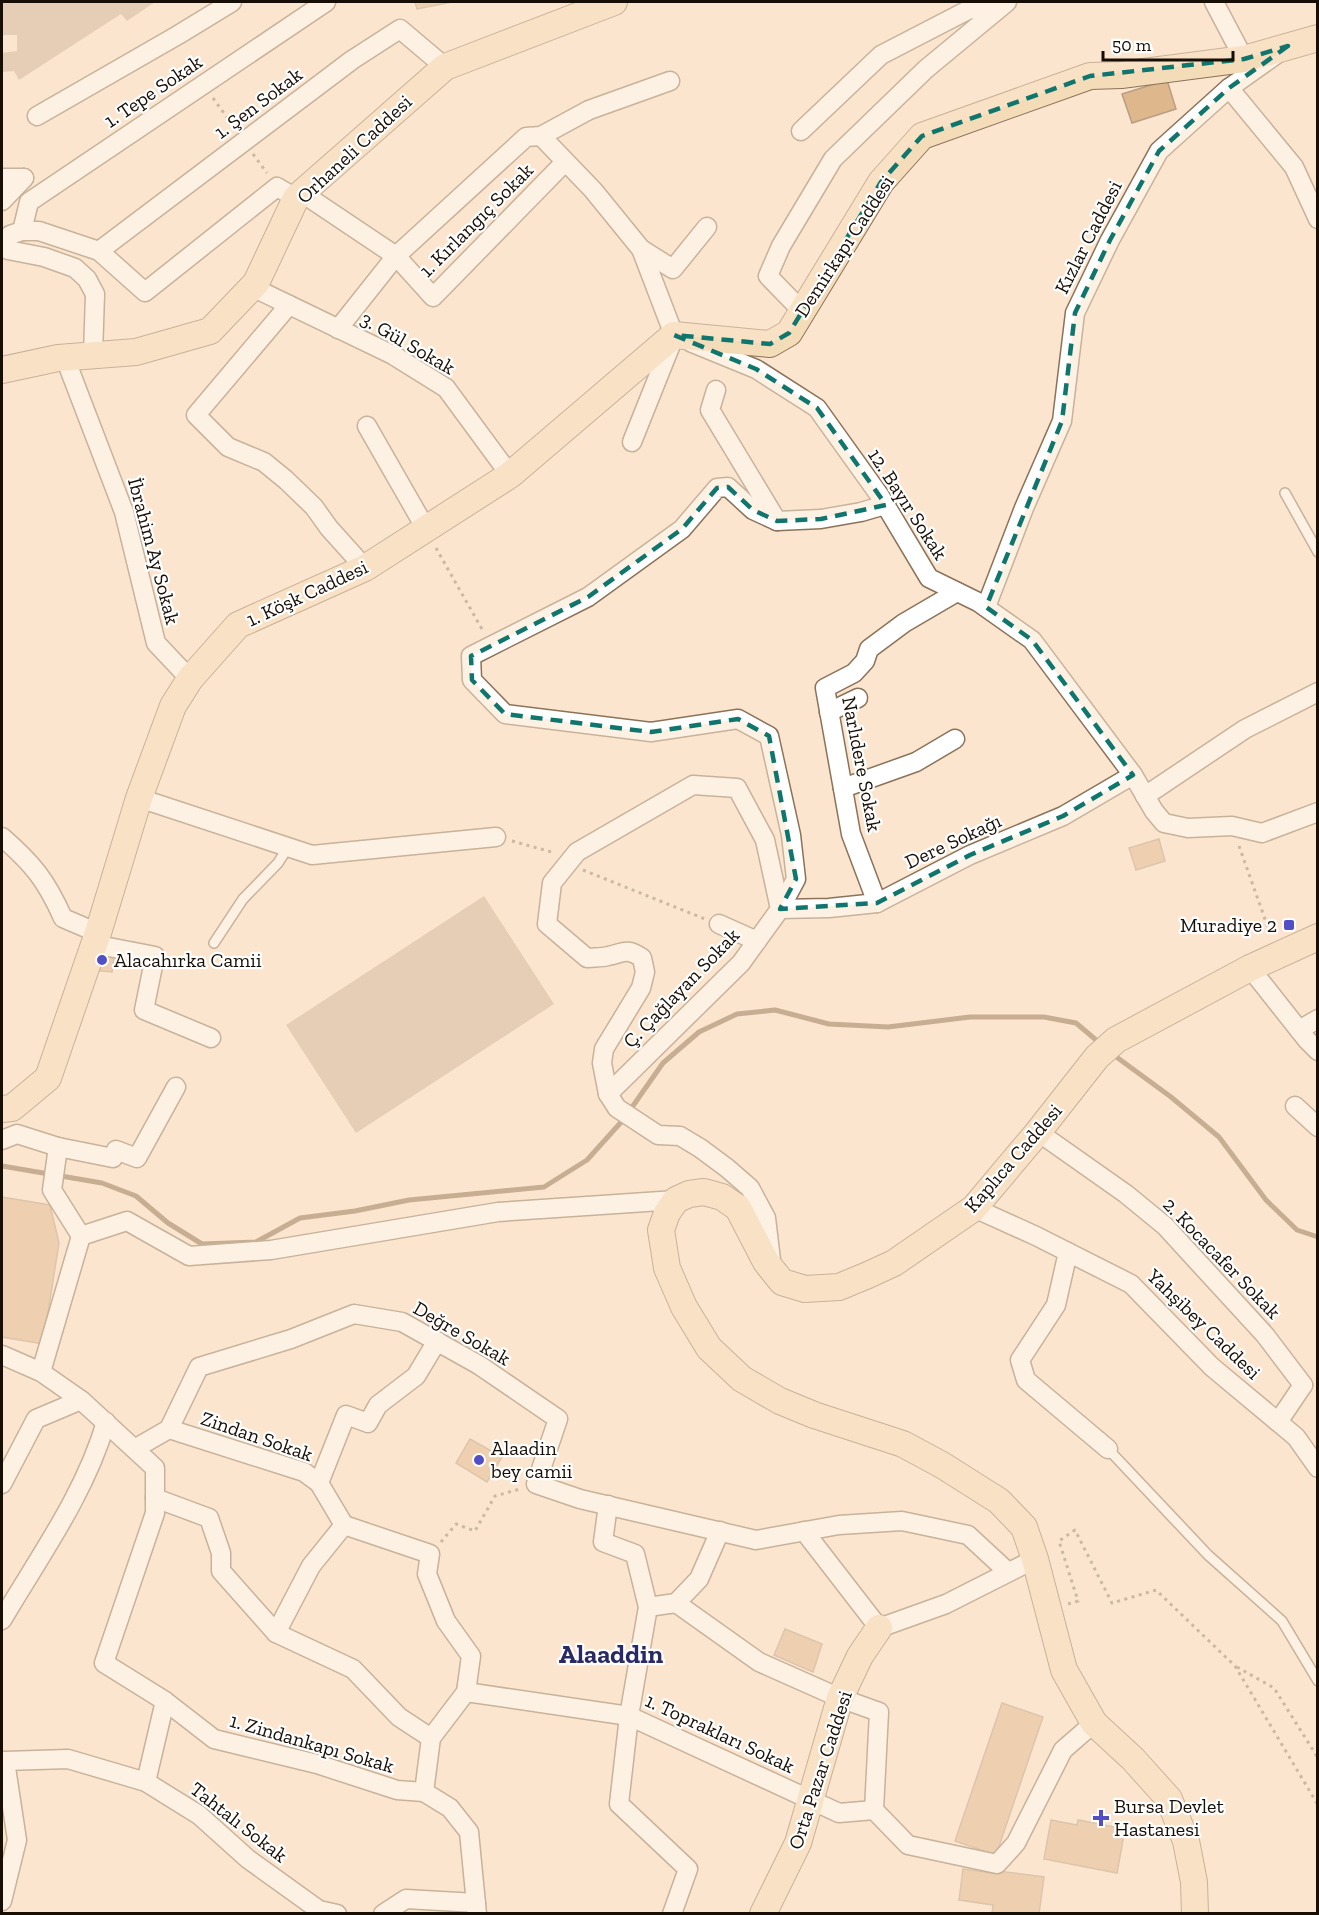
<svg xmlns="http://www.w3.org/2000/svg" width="1319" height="1915" font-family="'Zilla Slab',serif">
	<rect width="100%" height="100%" fill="#fbe5ce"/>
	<g fill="#cab298">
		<path d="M2,2H155L127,21L121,14L19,80L14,71L2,72V53L17,51V35H2Z"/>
		<path d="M484,896L554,1004L356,1133L286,1025Z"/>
	</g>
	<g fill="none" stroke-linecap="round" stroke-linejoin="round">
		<g stroke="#876a4a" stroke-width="5">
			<path d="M1111,1053L1171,1097L1219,1137L1266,1200L1297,1230L1318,1237"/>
			<path d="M2,1166L102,1183L136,1196L168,1223L202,1244L256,1242L300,1218L355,1211L409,1200L544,1187L587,1160L623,1120L663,1063L699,1032L737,1014L775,1010L829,1024L888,1027L970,1017H1044L1076,1023L1102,1045"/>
		</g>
	</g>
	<g fill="#deb78d" stroke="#b89e83" stroke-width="1.5">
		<path d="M415,2H452L417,9Z"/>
		<path d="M1167,80L1176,109L1132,123L1122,94Z"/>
		<path d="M1159,839L1165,861L1136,870L1129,848Z"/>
		<path d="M92,948L115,950L112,972L90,970Z"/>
		<path d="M2,1197L50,1205L59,1243L43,1344L2,1337Z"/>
		<path d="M470,1439L502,1457L487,1482L456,1463Z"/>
		<path d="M785,1629L822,1644L813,1672L774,1655Z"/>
		<path d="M1002,1703L1043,1717L996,1855L955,1841Z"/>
		<path d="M1051,1820L1077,1825L1078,1820L1125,1829L1117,1873L1044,1859Z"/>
		<path d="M963,1869L998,1874V1871L1044,1877L1039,1914H992L993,1905L959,1900Z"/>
	</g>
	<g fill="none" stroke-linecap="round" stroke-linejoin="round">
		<defs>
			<g id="lane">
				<path d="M1285,493L1318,552"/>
				<path d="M214,943L243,899L278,863L288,847"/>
				<path d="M1108,1449L1208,1555L1282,1621L1318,1681"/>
			</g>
			<g id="street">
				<path d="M1214,2L1244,59"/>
				<path d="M1229,88L1294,167L1318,219"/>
				<path d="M37,116L178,35L232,2"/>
				<path d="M801,131L881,55L968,10L1003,3"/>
				<path d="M541,136L593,190L641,249L674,335"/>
				<path d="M2,178H24"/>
				<path d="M302,193L396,256L433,297L565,162"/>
				<path d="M2,201L24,178"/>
				<path d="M22,231L29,202L326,2"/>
				<path d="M641,249L673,269L707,227"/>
				<path d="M99,251L352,60L400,29L445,67"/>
				<path d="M252,287L393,355L446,388L510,475"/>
				<path d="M289,305L196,415L228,447L264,462L286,480L314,507L329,528L365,568"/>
				<path d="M802,311L768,276L781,246L833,159L926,69L1007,2"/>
				<path d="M338,329L396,256L526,137L541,136L589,110L670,81"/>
				<path d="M690,342L756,369L817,408L880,496L929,578L978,602L1032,640L1133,775L1154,811L1164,823L1188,828L1232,826L1262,833L1318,812"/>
				<path d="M93,355L95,294L87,279L75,268L44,257L8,250L7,242L10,235L22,231H39L99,251L145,292L277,187L296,198"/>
				<path d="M65,358L124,512L156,643L190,679"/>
				<path d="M716,390L710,410L777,521"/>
				<path d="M367,426L426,529"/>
				<path d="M632,442L674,337"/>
				<path d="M986,607L1024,508L1062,421L1075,313L1110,240L1159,151L1229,88L1277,54"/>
				<path d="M829,712L858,698"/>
				<path d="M843,788L916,762L955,739"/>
				<path d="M1145,796L1245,729L1318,692"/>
				<path d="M139,798L312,855L496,837"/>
				<path d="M2,837C33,864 46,880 63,918L98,933"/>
				<path d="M877,903L851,834L825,688L854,673L865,661L869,649L904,623L957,592"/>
				<path d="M780,909L829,908L877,903L970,855L1063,816L1133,775"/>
				<path d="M719,924L757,941"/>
				<path d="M93,944L155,956L144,1010L211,1038"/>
				<path d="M1250,968L1307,1040L1318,1051"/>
				<path d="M1299,1030L1318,1019"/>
				<path d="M608,1094L741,963L780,909L796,879L791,835L769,736L738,719L651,732L505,714L472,680L471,656L588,597L682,529L717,488L728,487L753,510L777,521L821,519L861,512L885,505"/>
				<path d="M1295,1106L1318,1127"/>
				<path d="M1038,1132L1126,1194L1165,1226L1265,1335L1303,1385"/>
				<path d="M2,1140L17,1134L58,1147L113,1158L116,1150L137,1158L176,1087"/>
				<path d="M974,1208L1036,1236L1131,1284L1212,1367L1296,1437L1318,1468"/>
				<path d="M81,1236L127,1221L189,1256L271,1250L498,1212L676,1200"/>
				<path d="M1068,1252L1056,1305L1020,1360L1026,1380L1108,1449"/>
				<path d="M771,1260L766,1218L750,1188L727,1168L700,1148L680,1136L658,1135L617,1108L608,1094L602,1063L604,1049L641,988L645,972L642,958C626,947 624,953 608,956C601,958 594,957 587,958L547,924L552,883L577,852L693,785L737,788L765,840L780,909"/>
				<path d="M2,1355L41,1372L81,1400L155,1468V1513L104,1663L165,1701L214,1739L317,1764L397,1790L424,1792"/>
				<path d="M41,1372L81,1236L52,1190L58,1147"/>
				<path d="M1278,1422L1303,1385"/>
				<path d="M169,1429L199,1367L291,1339L354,1314L402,1322L479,1365L558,1419L536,1484L580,1499L756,1540L839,1525L902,1521L968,1535L1008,1572"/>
				<path d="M136,1448L169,1429L304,1472L319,1483L344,1525"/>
				<path d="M319,1483L346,1415L368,1423L378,1405L416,1376L437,1341"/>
				<path d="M2,1484L36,1419L81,1400"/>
				<path d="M155,1498L209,1518L221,1553V1571L276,1633L353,1669L399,1717L431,1738"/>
				<path d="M608,1505L603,1542L635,1554L648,1607L629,1716L619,1804L688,1869L672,1914"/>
				<path d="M344,1525L430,1554L427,1574L446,1621L471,1656L466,1692L431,1738L424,1792L450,1808L469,1832L477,1914"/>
				<path d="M804,1531L879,1628L946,1604L1035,1559"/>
				<path d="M676,1603L759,1662L840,1698L879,1712L874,1810"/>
				<path d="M648,1607L676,1603L699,1579L720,1531"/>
				<path d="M2,1620C39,1557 85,1494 106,1422"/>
				<path d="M276,1633L311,1566L344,1525"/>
				<path d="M466,1692L629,1716L839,1813L874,1810L908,1845L997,1864L1016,1843L1063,1750L1094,1723"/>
				<path d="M146,1782L165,1701"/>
				<path d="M2,1901L17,1840L5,1761L68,1759L146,1782L199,1815L248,1859L319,1910L337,1914"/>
				<path d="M383,1914L406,1899L476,1903"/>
			</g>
			<g id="secondary">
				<path d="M2,370L58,358L136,352L210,331L256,283L296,198L445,67L614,2"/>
				<path d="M2,1109L12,1108L48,1078L98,933L139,798L173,706L190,679L238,625L365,568L510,475L674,335L770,344L789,333L881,182L922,136L1090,76L1121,75L1244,59L1318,38"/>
				<path d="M763,1914L798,1843L840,1698L860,1656L879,1628"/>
				<path d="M1195,1914L1194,1882L1186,1841L1169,1799L1133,1759L1094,1723L1064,1670L1035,1559L1024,1527L999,1501L942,1465L903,1444L814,1415L780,1401L742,1379L709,1348L684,1307L667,1268L661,1230L667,1213L676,1200L689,1194L704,1192L722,1197L738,1208L766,1262L782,1282L805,1289L839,1287L868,1275L894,1263L974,1208L1038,1132L1097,1057L1116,1040L1250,968L1318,937"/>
			</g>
		</defs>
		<use href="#lane" stroke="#8b735a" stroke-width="12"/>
		<use href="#street" stroke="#8b735a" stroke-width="21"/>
		<use href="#secondary" stroke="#8b735a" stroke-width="28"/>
		<g stroke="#918171" stroke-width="3" stroke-dasharray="3 4.5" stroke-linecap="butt">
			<path d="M213,98L234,127"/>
			<path d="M253,154L267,173"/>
			<path d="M436,548L483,631"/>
			<path d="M512,841L555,853"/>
			<path d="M1239,846L1271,936"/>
			<path d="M583,870L705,919"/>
			<path d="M441,1542L456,1524L475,1531L495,1496L520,1489"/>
			<path d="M1068,1604L1078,1601L1059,1541L1075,1530L1112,1603L1156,1590L1235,1666L1318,1805"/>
			<path d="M1237,1667L1274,1688L1318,1758"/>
		</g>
		<use href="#lane" stroke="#fff" stroke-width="9"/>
		<use href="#street" stroke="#fff" stroke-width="18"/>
		<use href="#secondary" stroke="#f4dcb9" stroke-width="26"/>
	</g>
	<path d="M0 0H1319V1915H0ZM1288,46L1229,88L1159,151L1110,240L1075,313L1062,421L986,607L1032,640L1133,775L1063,816L970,855L877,903L780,909L796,879L769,736L738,719L651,732L505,714L472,680L471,656L588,597L682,529L717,488L728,487L753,510L777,521L821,519L886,505L817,408L756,369L674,335L770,344L789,333L881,182L922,136L1090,76L1244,59Z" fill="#fbe5ce" fill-opacity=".55" fill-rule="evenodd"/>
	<path fill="none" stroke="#0f766e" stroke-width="4.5" stroke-dasharray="12 8" stroke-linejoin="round" d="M1288,46L1229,88L1159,151L1110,240L1075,313L1062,421L986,607L1032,640L1133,775L1063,816L970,855L877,903L780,909L796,879L769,736L738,719L651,732L505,714L472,680L471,656L588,597L682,529L717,488L728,487L753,510L777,521L821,519L886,505L817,408L756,369L674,335L770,344L789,333L881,182L922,136L1090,76L1244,59Z"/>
	<g fill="#524fc6" stroke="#fff" stroke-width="2">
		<rect x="1283" y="919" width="12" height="12" rx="3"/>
		<circle cx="102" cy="960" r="6"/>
		<circle cx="479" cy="1460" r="6"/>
		<path d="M1098 1809h6v6h6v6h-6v6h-6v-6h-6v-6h6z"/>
	</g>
	<g text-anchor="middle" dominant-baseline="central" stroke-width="4.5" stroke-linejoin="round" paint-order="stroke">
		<g font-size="20" fill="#170e05" stroke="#fff">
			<text transform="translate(153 91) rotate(-34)">1. Tepe Sokak</text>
			<text transform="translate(258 103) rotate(-37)">1. Şen Sokak</text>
			<text transform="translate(354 149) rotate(-43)">Orhaneli Caddesi</text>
			<text transform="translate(476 220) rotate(-45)">1. Kırlangıç Sokak</text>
			<text transform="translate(1088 237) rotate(-63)">Kızlar Caddesi</text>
			<text transform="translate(844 246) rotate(-57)">Demirkapı Caddesi</text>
			<text transform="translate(408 343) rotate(30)">3. Gül Sokak</text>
			<text transform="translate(908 504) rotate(57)">12. Bayır Sokak</text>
			<text transform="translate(154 551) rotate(75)">İbrahim Ay Sokak</text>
			<text transform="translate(307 593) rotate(-25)">1. Köşk Caddesi</text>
			<text transform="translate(862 764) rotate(79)">Narlıdere Sokak</text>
			<text transform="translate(953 841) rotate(-25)">Dere Sokağı</text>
			<text transform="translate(681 988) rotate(-46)">Ç. Çağlayan Sokak</text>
			<text transform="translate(1013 1158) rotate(-49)">Kaplıca Caddesi</text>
			<text transform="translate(1222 1258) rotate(46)">2. Kocacafer Sokak</text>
			<text transform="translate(1204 1324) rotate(44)">Yahşibey Caddesi</text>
			<text transform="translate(462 1333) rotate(30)">Değre Sokak</text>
			<text transform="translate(257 1436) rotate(19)">Zindan Sokak</text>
			<text transform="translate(720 1733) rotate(25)">1. Toprakları Sokak</text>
			<text transform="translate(312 1743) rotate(16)">1. Zindankapı Sokak</text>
			<text transform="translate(820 1770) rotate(-72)">Orta Pazar Caddesi</text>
			<text transform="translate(239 1822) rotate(38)">Tahtalı Sokak</text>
		</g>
		<g font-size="20" fill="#170e05" stroke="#fff" text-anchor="start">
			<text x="1277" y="925" text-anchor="end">Muradiye 2</text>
			<text x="114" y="960">Alacahırka Camii</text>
			<text x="491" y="1448">Alaadin<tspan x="491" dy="23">bey camii</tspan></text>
			<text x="1114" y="1806">Bursa Devlet<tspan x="1114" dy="23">Hastanesi</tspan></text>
		</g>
		<g font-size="26" font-weight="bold" fill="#292a64" stroke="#fff">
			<text x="611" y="1654">Alaaddin</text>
		</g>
	</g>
	<rect width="1319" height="1915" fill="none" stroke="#170e05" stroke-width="6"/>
	<path d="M1103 51v9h130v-9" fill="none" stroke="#170e05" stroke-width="3"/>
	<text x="1112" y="51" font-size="18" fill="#170e05" stroke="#ffffff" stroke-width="4.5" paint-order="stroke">50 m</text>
</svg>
